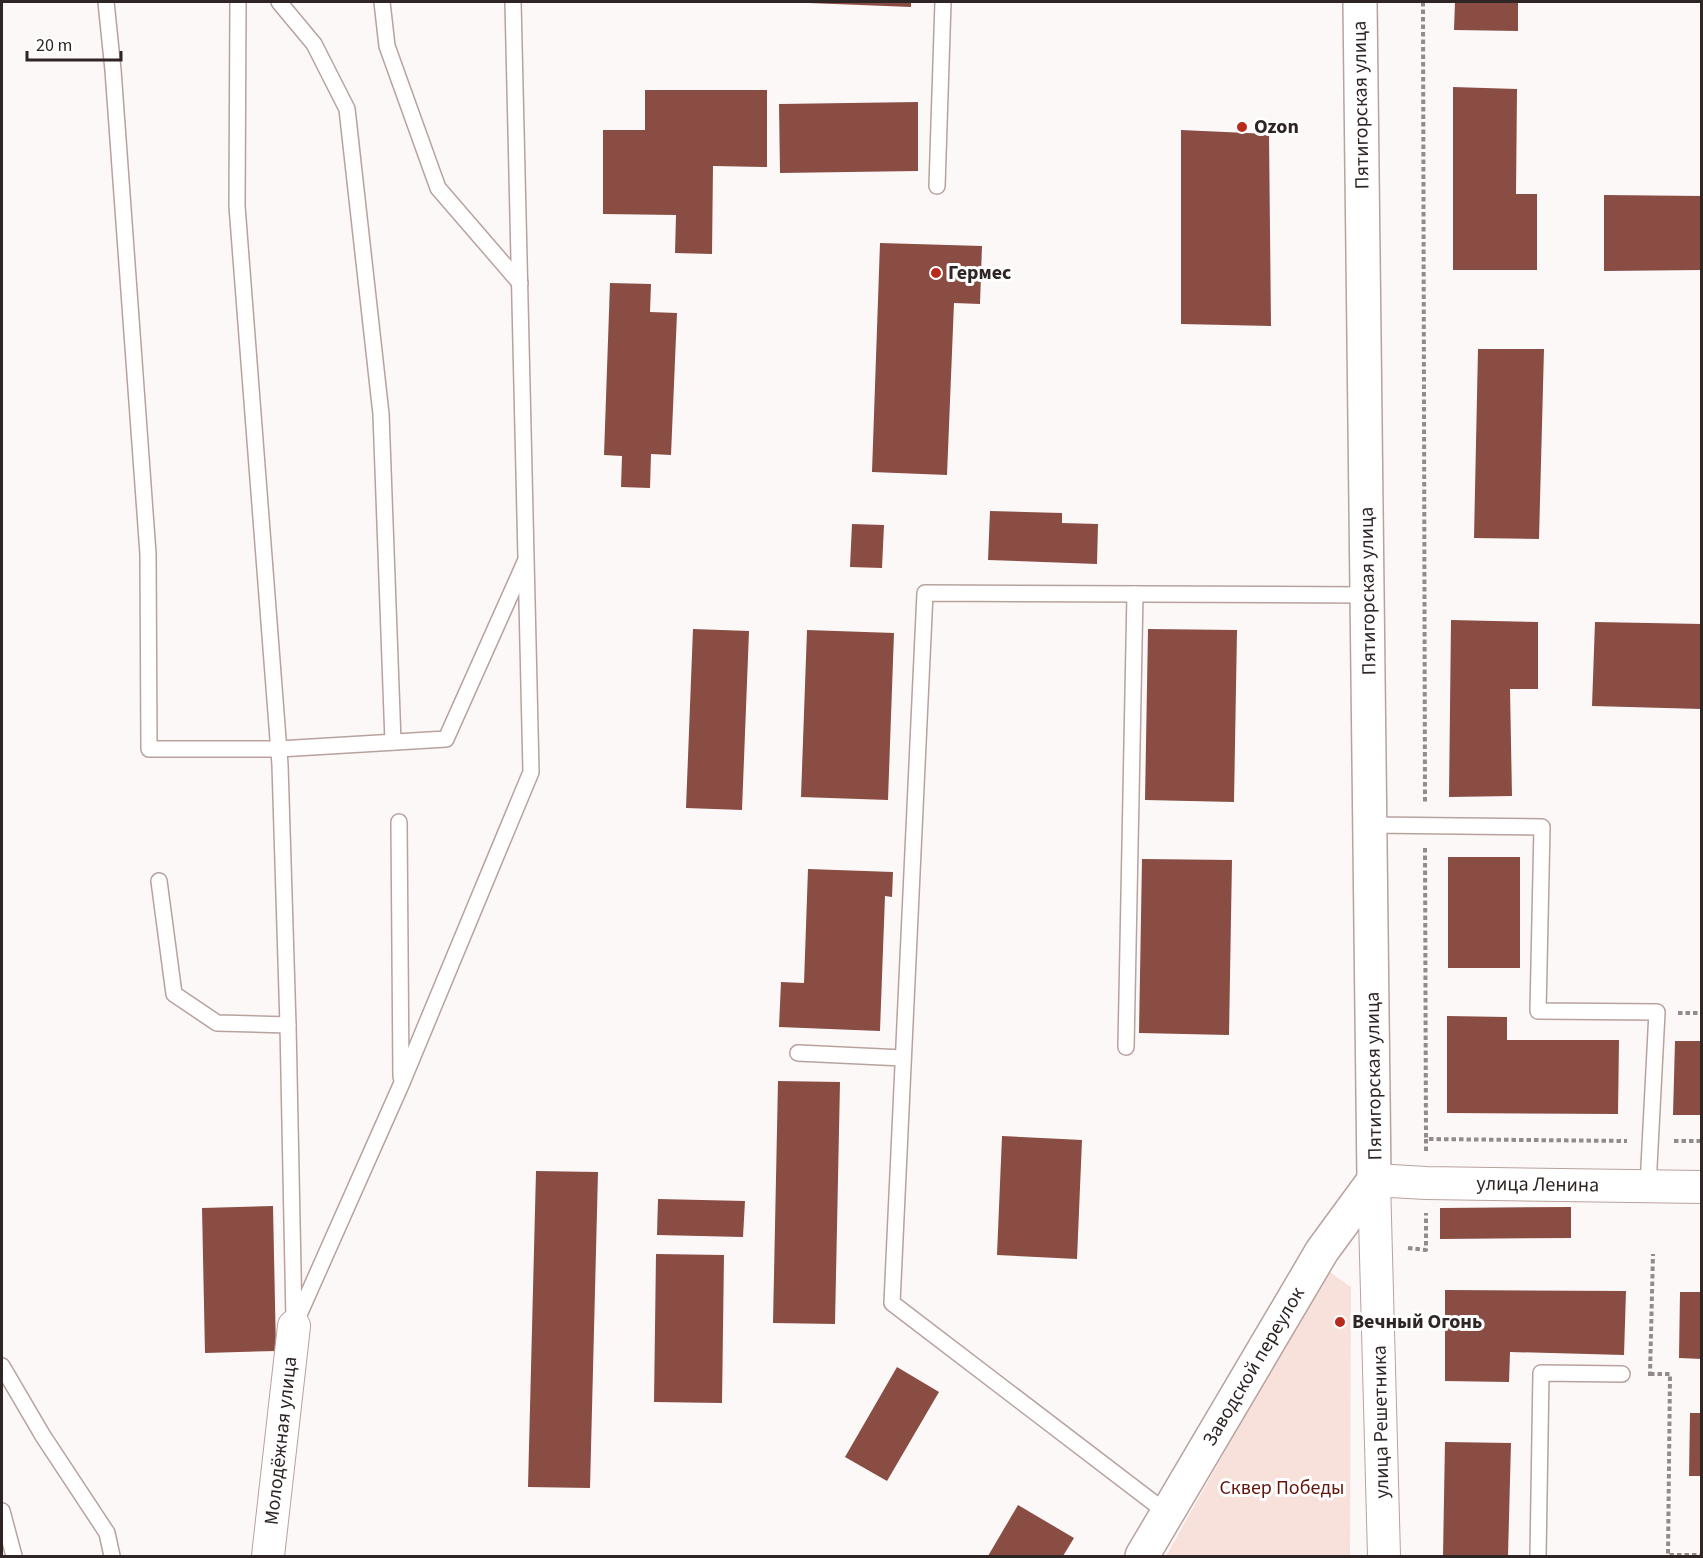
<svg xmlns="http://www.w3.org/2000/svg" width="1703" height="1558" font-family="'Source Sans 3',sans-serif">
	<rect width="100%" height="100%" fill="#fcf8f7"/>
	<path fill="#f8e0db" d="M1327,1270L1351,1287L1350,1556H1166Z"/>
	<g fill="#894d43">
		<path d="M809,2H911V7L809,3Z"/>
		<path d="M1455,2H1518V31L1454,30Z"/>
		<path d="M1453,87L1517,89L1516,194H1537V270H1453Z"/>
		<path d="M645,90H767V167L713,166L712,254L675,253L676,215L603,214V130H645Z"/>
		<path d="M918,102V171L780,173L779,104Z"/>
		<path d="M1181,130L1269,134L1271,326L1181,324Z"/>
		<path d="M1604,195L1702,196V270L1604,271Z"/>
		<path d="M880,243L982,246L980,304L954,303L947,475L872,472Z"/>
		<path d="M610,283L651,284L650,312L677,313L671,455L651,454L650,488L621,487L622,456L604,455Z"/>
		<path d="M1478,349H1544L1539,539L1474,538Z"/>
		<path d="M990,511L1062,513V523L1098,524L1097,564L988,560Z"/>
		<path d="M852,524L884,525L882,568L850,567Z"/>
		<path d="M1451,620L1538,622V689H1510L1512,796L1449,797Z"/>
		<path d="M1595,622L1702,624V709L1592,706Z"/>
		<path d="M693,629L749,631L742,810L686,808Z"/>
		<path d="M1148,629L1237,630L1234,802L1145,800Z"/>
		<path d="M807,630L894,633L888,800L801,797Z"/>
		<rect x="1448" y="857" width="72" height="111"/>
		<path d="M1142,859L1232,860L1229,1035L1139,1033Z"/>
		<path d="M808,869L893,872L892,897L885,896L880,1031L779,1027L781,982L804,983Z"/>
		<path d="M1447,1016L1507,1017V1040H1619L1618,1114L1447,1113Z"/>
		<path d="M1675,1041H1702V1115H1673Z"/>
		<path d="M778,1081L840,1082L835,1324L773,1323Z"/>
		<path d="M1002,1136L1082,1140L1077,1259L997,1255Z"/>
		<path d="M536,1171L598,1172L590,1488L528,1487Z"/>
		<path d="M658,1199L745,1201L743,1237L657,1235Z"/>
		<path d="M273,1206L276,1351L205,1353L202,1208Z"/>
		<path d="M1571,1207V1238L1440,1239V1208Z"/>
		<path d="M656,1254L724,1255L722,1403L654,1402Z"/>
		<path d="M1445,1290L1626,1291L1624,1355L1510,1352L1509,1382L1445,1381Z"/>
		<path d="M1680,1292H1702V1359L1679,1358Z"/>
		<path d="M897,1367L939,1392L887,1481L845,1457Z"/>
		<path d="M1690,1413H1702V1476H1689Z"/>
		<path d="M1445,1442L1511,1443L1508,1556H1443Z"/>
		<path d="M1018,1505L1074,1538L1063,1556H988Z"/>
	</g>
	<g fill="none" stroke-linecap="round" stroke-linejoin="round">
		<defs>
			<g id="service">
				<path d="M106,2L113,70L148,554L149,749H279L446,739L525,562"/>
				<path d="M238,2L237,206L280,765L288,1025L294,1320"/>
				<path d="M279,2L314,44L347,109L381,414L393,742"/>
				<path d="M382,2L387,46L438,188L520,283"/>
				<path d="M937,186L943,2"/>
				<path d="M399,822L401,1077"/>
				<path d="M1371,825L1542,827L1538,1011L1657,1012L1648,1186"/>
				<path d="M159,881L174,994L217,1023L288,1025"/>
				<path d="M1126,1047L1135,594"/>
				<path d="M798,1053L903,1058"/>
				<path d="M294,1326L401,1085L531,772L513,2"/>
				<path d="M2,1366L43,1436L107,1533L112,1556"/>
				<path d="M2,1511L14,1556"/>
				<path d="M1167,1513L892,1303L925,593L1368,595"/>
				<path d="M1538,1556L1541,1373L1622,1374"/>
			</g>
			<g id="minor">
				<path id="s1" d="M268,1556L294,1326"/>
				<path id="s2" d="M1384,1556L1374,1180L1426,1183L1702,1187"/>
			</g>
			<g id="tertiary">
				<path id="s3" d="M1142,1556L1322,1251L1374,1180L1360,2"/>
			</g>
		</defs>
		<use href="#service" stroke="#b8a29e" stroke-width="18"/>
		<use href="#minor" stroke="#b8a29e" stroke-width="34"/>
		<use href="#tertiary" stroke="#b8a29e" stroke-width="36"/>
		<g stroke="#928b8a" stroke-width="4" stroke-dasharray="4.5 3" stroke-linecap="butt">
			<path d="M1423,2L1425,802"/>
			<path d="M1425,848L1426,1139"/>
			<path d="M1678,1013H1702"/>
			<path d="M1674,1141H1702"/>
			<path d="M1426,1151V1139L1627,1141"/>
			<path d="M1408,1248L1426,1250V1213"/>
			<path d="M1648,1374H1650L1653,1254"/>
			<path d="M1650,1374H1670L1668,1555H1702"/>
		</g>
		<use href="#service" stroke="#fff" stroke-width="15"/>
		<use href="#minor" stroke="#fff" stroke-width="32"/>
		<use href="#tertiary" stroke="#fff" stroke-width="33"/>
	</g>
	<g fill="#b82b1b" stroke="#fff" stroke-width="2">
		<circle cx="1242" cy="127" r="6"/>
		<circle cx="936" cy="273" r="6"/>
		<circle cx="1340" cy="1322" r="6"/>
	</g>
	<g text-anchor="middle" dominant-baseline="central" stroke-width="6" stroke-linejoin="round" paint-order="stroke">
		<g font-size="20" fill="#2e2524" stroke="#fff">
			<text transform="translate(1361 105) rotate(-91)">Пятигорская улица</text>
			<text transform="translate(1368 591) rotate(-91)">Пятигорская улица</text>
			<text transform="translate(1374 1076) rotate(-91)">Пятигорская улица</text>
			<text stroke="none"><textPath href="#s2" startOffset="540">улица Ленина</textPath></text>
			<text stroke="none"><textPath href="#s3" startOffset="220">Заводской переулок</textPath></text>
			<text transform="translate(1381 1422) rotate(-91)">улица Решетника</text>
			<text stroke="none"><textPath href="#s1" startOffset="116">Молодёжная улица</textPath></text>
		</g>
		<g font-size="20" font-weight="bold" fill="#2e2524" stroke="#fff" text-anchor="start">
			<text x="1254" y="127">Ozon</text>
			<text x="948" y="273">Гермес</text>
			<text x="1352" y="1322">Вечный Огонь</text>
		</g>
		<g font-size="20" fill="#64150c" stroke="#fff">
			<text x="1282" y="1488">Сквер Победы</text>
		</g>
	</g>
	<rect width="1703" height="1558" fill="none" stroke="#2e2524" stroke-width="6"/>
	<path d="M27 51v9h94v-9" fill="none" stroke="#2e2524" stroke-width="3"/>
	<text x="36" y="51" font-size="18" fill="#2e2524" stroke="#ffffff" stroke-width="4.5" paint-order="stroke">20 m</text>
</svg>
